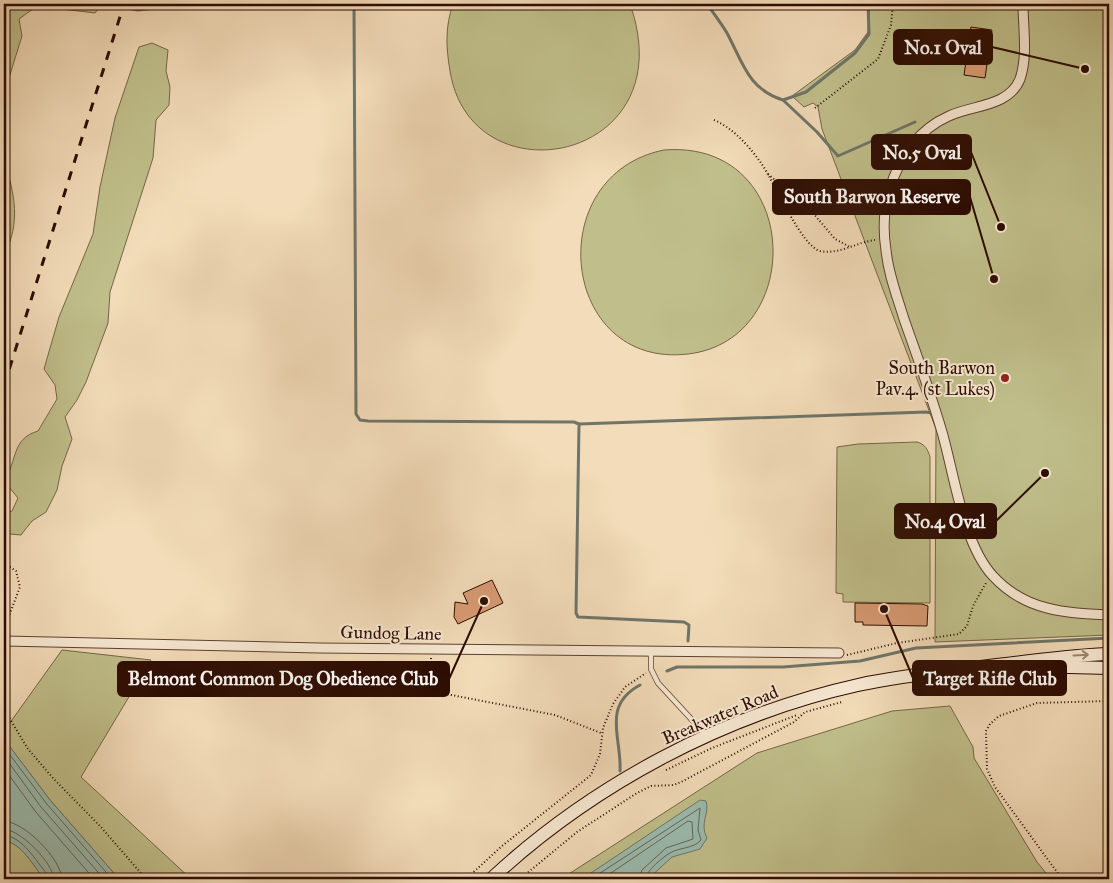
<svg xmlns="http://www.w3.org/2000/svg" width="1113" height="883" font-family="'IM FELL Great Primer',serif">
	<rect width="100%" height="100%" fill="#f3dcb9"/>
	<filter id="stains"><feTurbulence type="fractalNoise" baseFrequency=".004" numOctaves="4"/><feColorMatrix values="0 0 0 0 .2 0 0 0 0 .09 0 0 0 0 .02 0 0 0 .5 -.17"/></filter>
	<radialGradient id="worn" r=".72"><stop offset=".6" stop-color="#630" stop-opacity="0"/><stop offset="1" stop-color="#630" stop-opacity=".3"/></radialGradient>
	<g fill="#c0bf8b" stroke="#766546">
		<path d="M4,4H95L99,8L95,13L37,6L19,19L22,36L8,81L4,151Z"/>
		<path d="M453,4H630C686,162 471,203 450,71C446,47 445,27 453,4Z"/>
		<path d="M870,4H1109V635L935,642L936,429L822,129L818,107L813,103L804,107L792,96L855,50L868,32Z"/>
		<path d="M152,43L168,50L166,71L170,87L169,105L156,120L153,158L110,292L108,323L86,382L77,400L65,417L72,439L62,466L57,490L46,512L32,521L21,535L10,534L5,529L4,514L12,511L18,498L4,481C18,460 11,439 38,431L57,399L55,385L44,369L59,317L93,234L100,187L115,118L139,47Z"/>
		<path d="M664,150C802,139 808,340 688,354C560,369 540,175 664,150Z"/>
		<path d="M4,160C15,196 21,221 4,256Z"/>
		<path d="M917,442C925,444 928,450 930,457V603L843,602V594L836,593L837,447L858,444Z"/>
		<path d="M62,650L151,660L81,777L191,879H119L50,800L4,739V731Z"/>
		<path d="M950,706L973,747L974,758L1037,862L1051,879H561L757,753L892,711Z"/>
		<path d="M4,840C22,844 33,865 44,879H4Z"/>
	</g>
	<g fill="#9bbcaf" stroke="#6f7569">
		<path d="M4,739L50,800L119,879H44C33,865 22,844 4,840Z"/>
		<path d="M700,800L706,801C710,814 699,823 707,838L700,849L672,857L648,879H582Z"/>
	</g>
	<g fill="none" stroke-linecap="round" stroke-linejoin="round">
		<g stroke="#646458" stroke-width="1">
			<path d="M4,747L46,803L112,879"/>
			<path d="M4,756L41,807L104,879"/>
			<path d="M4,768L35,811L94,879"/>
			<path d="M4,821C25,822 61,859 62,879"/>
			<path d="M4,829C21,830 53,863 54,879"/>
			<path d="M4,835C23,837 36,861 47,874L48,879"/>
			<path d="M591,879L700,808L698,830L701,840C693,849 680,847 670,853C663,857 646,871 645,879"/>
			<path d="M602,879L688,821L692,822L693,839L666,848L642,870L639,879"/>
		</g>
		<g stroke="#6f7569" stroke-width="3">
			<path d="M106,4L138,10L192,4"/>
			<path d="M354,4L356,414L360,420L368,421L574,422L579,424L576,613L578,617L684,622L689,625L688,641"/>
			<path d="M707,4C714,14 721,23 727,33C743,63 748,89 783,100L806,92L855,53L869,34L868,4"/>
			<path d="M783,100L817,132L838,156L915,122"/>
			<path d="M579,424L926,412L931,413"/>
			<path d="M667,671L677,667H783L860,661L916,648L1109,638"/>
			<path d="M620,771C622,738 601,706 640,685"/>
		</g>
	</g>
	<g fill="#d99b73" stroke="#2c0b01">
		<path d="M971,27L992,30L985,78L964,75Z"/>
		<path d="M492,580L503,603L458,624L454,617L455,602L468,604L463,593Z"/>
		<path d="M855,603L922,604L928,606L927,626L863,625V622H855Z"/>
	</g>
	<g fill="none" stroke-linecap="round" stroke-linejoin="round">
		<defs>
			<path id="service" d="M651,652V669L658,683L705,734"/>
			<g id="minor">
				<path d="M1023,4C1023,27 1028,56 1020,79C1009,107 972,105 949,116C917,130 899,158 889,191C884,209 883,231 886,250C888,273 897,296 904,319C917,356 931,394 942,432C954,473 963,544 993,576C1025,611 1065,613 1109,615"/>
				<path d="M4,641L319,648L839,653"/>
			</g>
			<g id="secondary">
				<path d="M1030,666L1109,668"/>
				<path d="M491,879C592,785 723,715 858,685C904,675 950,671 997,665C1034,661 1071,655 1109,654"/>
			</g>
		</defs>
		<use href="#service" stroke="#5e3f2f" stroke-width="6"/>
		<use href="#minor" stroke="#5e3f2f" stroke-width="11"/>
		<use href="#secondary" stroke="#2c0b01" stroke-width="14"/>
		<g stroke="#2c0b01" stroke-width="2" stroke-dasharray="1 2.5" stroke-linecap="butt">
			<path d="M815,108L878,59L891,25L893,4"/>
			<path d="M714,120C733,128 749,146 761,163C774,181 801,246 820,251C839,255 857,242 875,240"/>
			<path d="M768,174L813,213L835,239L850,247"/>
			<path d="M4,563L16,571L20,587L4,629"/>
			<path d="M847,655L897,643L959,634L967,626L973,606L986,583"/>
			<path d="M431,658C431,671 427,686 441,693L555,715L601,733"/>
			<path d="M4,709L28,749L52,777L100,826L146,879"/>
			<path d="M666,770L712,748L797,715"/>
			<path d="M466,879L502,846L591,775L600,754L603,728L613,704L625,687L646,673"/>
			<path d="M520,879L577,832L637,793L651,786L674,785L683,781L794,722L805,712L842,702"/>
			<path d="M1062,879L995,787L987,769L986,731L990,724L999,716L1037,703L1109,701"/>
		</g>
		<use href="#service" stroke="#f7e8d2" stroke-width="4.5"/>
		<use href="#minor" stroke="#f7e8d2" stroke-width="9"/>
		<use href="#secondary" stroke="#f7e8d2" stroke-width="12"/>
		<path stroke="#2c0b01" stroke-width="3" stroke-dasharray="9 9" stroke-linecap="butt" d="M4,386L124,4"/>
	</g>
	<defs><path id="oneway-shaft" d="M-6 0H5M1.5-3L5.5 0L1.5 3" fill="none" stroke-width="1.6" stroke-linecap="round" stroke-linejoin="round" transform="scale(1.25)"/></defs>
	<use stroke="#9c8574" href="#oneway-shaft" transform="translate(1081 655) rotate(-3)"/>
	<circle fill="#8f2418" stroke="#f7e8d2" stroke-width="2" cx="1005" cy="378" r="5"/>
	<g text-anchor="middle" dominant-baseline="central" stroke-width="4" stroke-linejoin="round" paint-order="stroke">
		<g font-size="18" fill="#2c0b01" stroke="#f7e8d2" text-anchor="end">
			<text x="995" y="368">South Barwon<tspan x="995" dy="21">Pav.4. (st Lukes)</tspan></text>
		</g>
		<g font-size="18" fill="#2c0b01" stroke="#f7e8d2">
			<text transform="translate(391 633) rotate(1)">Gundog Lane</text>
			<text transform="translate(720 715) rotate(-23)">Breakwater Road</text>
		</g>
	</g>
	<path fill="none" stroke="#2c0b01" stroke-width="2" d="M1085 69L992 47M1001 227L971 152M994 279L970 197M1045 473L996 521M884 609L913 678M484 601L449 679"/>
	<g fill="#2c0b01" stroke="#f7e8d2" stroke-width="2">
		<circle cx="1085" cy="69" r="5"/>
		<circle cx="1001" cy="227" r="5"/>
		<circle cx="994" cy="279" r="5"/>
		<circle cx="1045" cy="473" r="5"/>
		<circle cx="884" cy="609" r="5"/>
		<circle cx="484" cy="601" r="5"/>
	</g>
	<g fill="#2c0b01" stroke="#2c0b01" stroke-width="2">
		<rect x="894" y="30" width="98" height="34" rx="5"/>
		<rect x="872" y="135" width="99" height="34" rx="5"/>
		<rect x="773" y="180" width="197" height="34" rx="5"/>
		<rect x="895" y="504" width="101" height="34" rx="5"/>
		<rect x="913" y="661" width="153" height="34" rx="5"/>
		<rect x="118" y="662" width="331" height="34" rx="5"/>
	</g>
	<g font-size="19" text-anchor="middle" font-weight="bold" fill="#fff">
		<text x="943" y="54">No.1 Oval</text>
		<text x="922" y="159">No.5 Oval</text>
		<text x="872" y="203">South Barwon Reserve</text>
		<text x="945" y="528">No.4 Oval</text>
		<text x="990" y="685">Target Rifle Club</text>
		<text x="283" y="685">Belmont Common Dog Obedience Club</text>
	</g>
	<rect width="1113" height="883" fill="none" stroke="#f3dcb9" stroke-width="20"/>
	<rect x="5" y="5" width="1103" height="873" fill="none" stroke="#2c0b01" stroke-width="2.5"/>
	<rect x="10" y="10" width="1093" height="863" fill="none" stroke="#2c0b01"/>
	<rect width="100%" height="100%" filter="url(#stains)"/>
	<rect width="100%" height="100%" fill="url(#worn)"/>
</svg>
